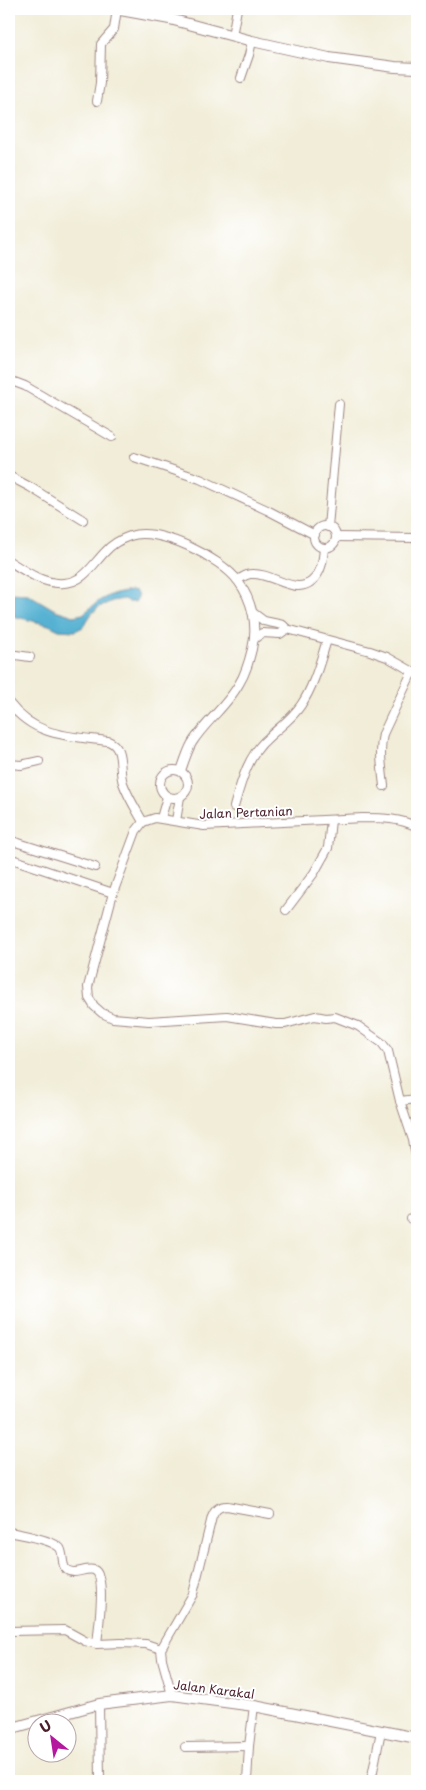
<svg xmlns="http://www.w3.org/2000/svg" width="426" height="1790" font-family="'Playpen Sans',sans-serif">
	<rect width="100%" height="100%" fill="#fff"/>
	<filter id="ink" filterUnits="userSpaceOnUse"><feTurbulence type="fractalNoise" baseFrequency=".02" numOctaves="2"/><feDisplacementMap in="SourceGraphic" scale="10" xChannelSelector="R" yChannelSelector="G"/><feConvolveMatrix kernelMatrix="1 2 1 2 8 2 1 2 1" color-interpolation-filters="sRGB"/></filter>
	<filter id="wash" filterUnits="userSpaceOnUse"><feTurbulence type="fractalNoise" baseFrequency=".0096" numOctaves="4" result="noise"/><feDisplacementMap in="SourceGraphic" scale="20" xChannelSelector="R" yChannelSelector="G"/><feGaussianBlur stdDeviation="1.12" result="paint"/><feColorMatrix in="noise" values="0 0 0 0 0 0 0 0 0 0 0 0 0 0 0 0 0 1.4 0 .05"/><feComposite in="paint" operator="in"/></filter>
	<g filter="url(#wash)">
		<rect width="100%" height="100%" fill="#f1edd8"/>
		<path fill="#53b0d1" stroke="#4e687e" d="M130,591L136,592L138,597L135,602H129L124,599L112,601L99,607L92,613L83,627L75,631L59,630L49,625L9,615V593L28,594L55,610L74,616L83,614L99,601L110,595Z"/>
	</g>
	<g filter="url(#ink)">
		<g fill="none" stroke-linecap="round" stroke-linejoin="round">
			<defs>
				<g id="street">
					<path d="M160,17L162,9"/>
					<path d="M232,36L237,9"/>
					<path d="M241,78L249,55L252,41"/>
					<path d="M97,101L100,83L101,44L114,29L117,9"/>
					<path d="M9,380L25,386L112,437"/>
					<path d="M134,457L200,479L267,510L315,535"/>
					<path d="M9,476L30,487L83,520"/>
					<circle cx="325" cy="537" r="11"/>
					<path d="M328,527L339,404"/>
					<path d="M336,537L417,538"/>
					<path d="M9,561C25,571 44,585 64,583C84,582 93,564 105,552C111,545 121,539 130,536C159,526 221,558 238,581C252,600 258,625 252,649C249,661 246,673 239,684C227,706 205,722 192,743C187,752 184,762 181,771"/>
					<path d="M237,580C242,578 246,574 251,574C272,572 294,596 312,581C322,572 323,560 324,548"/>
					<path d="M252,612L264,621L283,625L287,629L370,651L387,657L417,674"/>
					<path d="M254,639L262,633L280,634L287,629"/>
					<path d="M9,654L30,657"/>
					<path d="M9,703C35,737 69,736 108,741C125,747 118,769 123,783C128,797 136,809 143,822"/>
					<path d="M9,764L21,765L39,761"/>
					<circle cx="174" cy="784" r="14"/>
					<path d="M384,786C382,768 379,751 383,734L412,672"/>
					<path d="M234,807C241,782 248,755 268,738C279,727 292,719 301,705C314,686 320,662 327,640"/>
					<path d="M161,818L167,797"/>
					<path d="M176,821L180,797"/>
					<path d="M417,827C400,818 382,818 363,818L204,826L155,818L143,822L136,831L113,893L88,987L89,998L94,1006L102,1013L113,1018L149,1021L227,1016L276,1024H285L315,1016L326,1018L335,1017L358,1026L382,1043L388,1051L400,1101L413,1140L417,1161"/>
					<path d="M9,840L95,867"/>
					<path d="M9,858L113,893"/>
					<path d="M286,910L314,873L328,848L331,820"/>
					<path d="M400,1101L417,1099"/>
					<path d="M411,1219H417"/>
					<path d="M9,1532C20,1534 53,1540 60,1548C64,1554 61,1566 67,1570C75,1576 85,1567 94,1570C107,1575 98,1631 97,1644"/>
					<path d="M9,1631L65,1630L85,1641L97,1644L121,1643L146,1644L161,1649L162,1659L172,1695"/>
					<path d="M161,1649L193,1594L212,1517C215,1510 218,1506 227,1506L270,1514"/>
					<path d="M99,1704L100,1781"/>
					<path d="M185,1747L249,1746"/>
					<path d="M247,1781L249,1746L254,1706"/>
					<path d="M371,1781L381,1731"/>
				</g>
				<g id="secondary">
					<path d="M115,9L170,19L252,41L329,58L395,67L417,68"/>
					<path d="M9,1729L99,1704L172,1695L254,1706L417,1738"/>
				</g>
			</defs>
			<use href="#street" stroke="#9e8682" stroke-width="10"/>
			<use href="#secondary" stroke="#9e8682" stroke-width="12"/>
			<use href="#street" stroke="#fff" stroke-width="8"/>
			<use href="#secondary" stroke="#fff" stroke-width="10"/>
		</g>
	</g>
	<g text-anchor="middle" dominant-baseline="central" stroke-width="4" stroke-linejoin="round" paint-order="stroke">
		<g font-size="12" fill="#4a1f2b" stroke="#fff">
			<text transform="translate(246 812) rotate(-2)">Jalan Pertanian</text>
			<text transform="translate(214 1689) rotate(7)">Jalan Karakal</text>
		</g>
	</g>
	<rect width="426" height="1790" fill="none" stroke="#fff" stroke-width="30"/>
	<g transform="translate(52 1738) rotate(330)"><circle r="24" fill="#ffffff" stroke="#b7a5aa"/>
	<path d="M0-4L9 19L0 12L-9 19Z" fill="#b5179e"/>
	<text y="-8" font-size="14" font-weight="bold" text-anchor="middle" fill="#4a1f2b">U</text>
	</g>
</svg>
